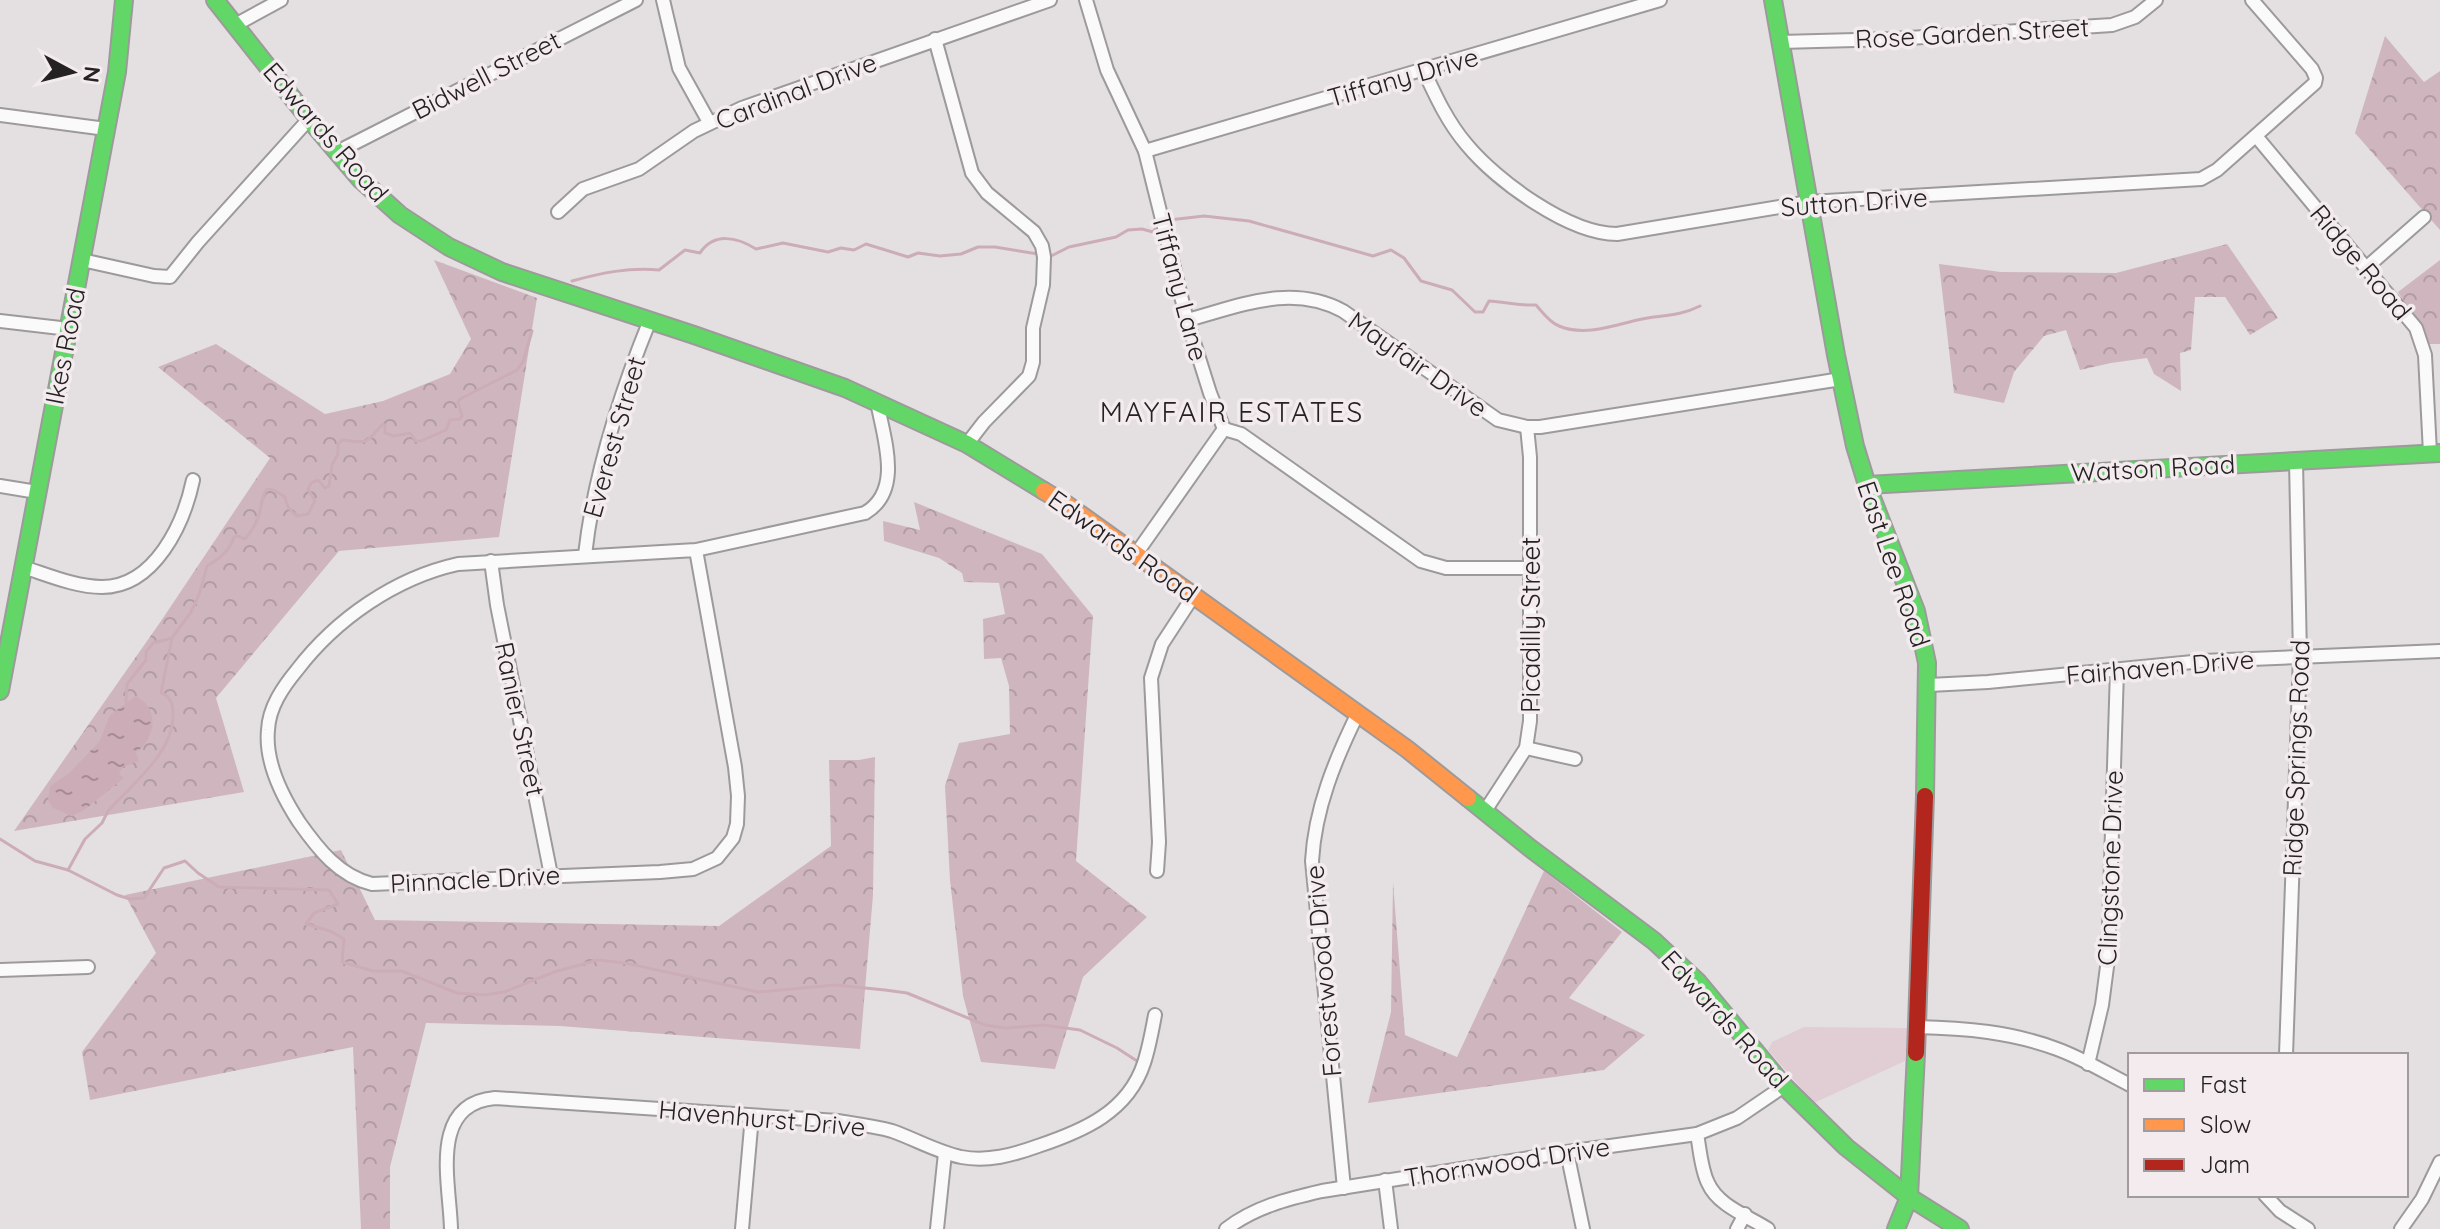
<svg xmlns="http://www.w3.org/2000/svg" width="2440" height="1229" font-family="Quicksand,sans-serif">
	<defs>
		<pattern id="forest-crowns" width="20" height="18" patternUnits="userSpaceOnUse" patternTransform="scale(2)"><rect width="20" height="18" fill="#cfb6be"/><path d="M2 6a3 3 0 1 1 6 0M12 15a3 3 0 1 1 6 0" fill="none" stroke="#b29ca3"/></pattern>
		<pattern id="water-ripples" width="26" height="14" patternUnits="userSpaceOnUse" patternTransform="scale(2)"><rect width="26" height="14" fill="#ccadb7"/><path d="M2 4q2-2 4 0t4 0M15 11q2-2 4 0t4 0" fill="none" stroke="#a58c94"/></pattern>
	</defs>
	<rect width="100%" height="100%" fill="#e4e0e2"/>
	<path fill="#e0ced4" d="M1804,1027L1908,1028L1905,1061L1814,1103L1768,1050L1772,1042Z"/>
	<g fill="url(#forest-crowns)">
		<path d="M2385,36L2424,82L2440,71V230L2355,133Z"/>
		<path d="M2227,244L2278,318L2250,335L2225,297H2195L2191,350L2180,353L2181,391L2154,374L2147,358L2111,363L2080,370L2066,330L2044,336L2014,372L2004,403L1954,393L1939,264L2001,272L2116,273Z"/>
		<path d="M434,260L537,298L499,537L339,551L216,698L244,792L14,831L161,621L270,458L158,367L216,344L325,414L383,401L450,374L471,339Z"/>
		<path d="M2440,260V344H2429L2398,292Z"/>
		<path d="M914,502L1042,554L1093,616L1076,861L1147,917L1083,977L1055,1069L981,1062L963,996L950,880L945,786L959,743L1010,734L1009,686L1001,658L984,659L983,619L1005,614L999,583L964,582L962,573L939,558L884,541L883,521L920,530Z"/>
		<path d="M875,757L873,895L860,1049L560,1026L426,1023L390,1167V1229H361L353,1047L90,1100L82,1052L156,953L125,895L341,850L375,920L719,926L831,846L829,760H859Z"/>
		<path d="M1544,871L1622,932L1569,998L1645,1035L1604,1070L1368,1103L1391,1012L1393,882L1405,1035L1457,1057Z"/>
	</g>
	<path fill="url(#water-ripples)" d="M136,696C159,707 157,738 136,752L139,761L123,767L119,774L124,778L83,811L71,816L53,808L48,800L50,786L68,774L99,742L110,715Z"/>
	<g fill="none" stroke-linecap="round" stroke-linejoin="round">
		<g stroke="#ccadb7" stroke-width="3">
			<path d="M1169,220L1204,216L1249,221L1373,256L1391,250L1404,258L1421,281L1452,290L1475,312H1483L1489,301C1506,302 1519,306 1536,305C1542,312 1550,323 1559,326C1583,336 1609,327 1633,321C1658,314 1676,318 1700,306"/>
			<path d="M1051,256L1069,247L1116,237L1128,230L1142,229L1153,232L1156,228"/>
			<path d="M572,281C601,273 629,267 659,270L685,250L700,253C714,232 737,237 756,249L783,243L828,252L841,248L854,250L866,244L908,257L918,253L940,256L961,254L978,247H995L1038,254"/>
			<path d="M126,702L127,684L146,660V652L153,643L172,638"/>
			<path d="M0,839L35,861L68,870L117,895L130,899L144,898L164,868L185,861L198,873L219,887L329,890L338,904L314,913L306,924L330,931L344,939L342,962L373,971H402L457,993L484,995L504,992L554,972L598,960L625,963L758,992L835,985L885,990L907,993L985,1025L1005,1028L1043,1025L1080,1030L1117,1048L1137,1061"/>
			<path d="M68,870L85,839L102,823L108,811C132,784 175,752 173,713C173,703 170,696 161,693L172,638L191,612L199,595L207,566C219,559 230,551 234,537L238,536L245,539C251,532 256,524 259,515C262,506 261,497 267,489L274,490L285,497C287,506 289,510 297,516L308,514L315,501L308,489L311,483L318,480L325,488L329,486L332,465L338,454V444L342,440C372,443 364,444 383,424L385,426V433L394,436L410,433L416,441H421L446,430L450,420L460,419L462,416L458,402L460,399L517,370L523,362L532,331"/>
		</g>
		<defs>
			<g id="street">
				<path d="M663,0L679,68L709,122"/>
				<path d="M1086,0L1107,70L1145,151L1187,320L1210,393L1224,429L1136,554"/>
				<path d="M235,25L281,0"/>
				<path d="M935,39L972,173L987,193L1034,232L1042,246L1044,257L1043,285L1033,328V362L1029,376L984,422L967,444"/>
				<path d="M1780,42L1893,39L2112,25L2135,17L2156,0"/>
				<path d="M1424,71C1436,97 1448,123 1467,145C1497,181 1569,234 1617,234L1809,202L2201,179L2217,170L2315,83L2316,78L2312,69L2252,0"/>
				<path d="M0,115L106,129"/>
				<path d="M2256,136L2416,328L2425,355L2430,453"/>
				<path d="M1145,151L1660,0"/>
				<path d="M337,152L636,0"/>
				<path d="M558,212L583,189L639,169L694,131L742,108L1050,0"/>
				<path d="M82,260L154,276L170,277L198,242L309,119"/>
				<path d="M2367,267L2424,217"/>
				<path d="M1187,320C1240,306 1291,283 1343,311L1498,420L1527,427H1540L1841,379"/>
				<path d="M0,321L69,329"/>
				<path d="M1224,429L1241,434L1421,561L1446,568H1530"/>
				<path d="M0,486L37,492"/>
				<path d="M696,550L735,767L738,796L737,824L733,838L717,858L693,869L660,872L372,884C339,876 318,849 299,822C282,796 265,761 268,730C269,707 283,687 297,670C336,619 395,578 458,564L696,550L865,513C904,490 883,437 877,401"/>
				<path d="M585,555C594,474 619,396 650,320"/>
				<path d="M491,561L497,605L551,875"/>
				<path d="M23,567C48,575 76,587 102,587C155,587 184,523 193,480"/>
				<path d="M1929,685L1988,682L2203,661L2440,651"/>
				<path d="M1526,748L1575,759"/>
				<path d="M1485,811L1526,748L1530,721V457L1527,427"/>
				<path d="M1157,871L1159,842L1151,678L1162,644L1194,595"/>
				<path d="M0,970L88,967"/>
				<path d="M1917,1027C1965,1028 2012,1032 2057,1049C2082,1058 2106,1073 2130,1085"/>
				<path d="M2286,1055L2300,656L2296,461"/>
				<path d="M2088,1064L2102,1005L2108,959L2117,670"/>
				<path d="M1697,1134C1700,1150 1701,1169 1708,1183C1718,1206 1748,1216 1768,1229"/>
				<path d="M1567,1152L1583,1229"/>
				<path d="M1385,1180L1391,1229"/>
				<path d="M1344,1188L1312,861C1315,808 1335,760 1358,713"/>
				<path d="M2265,1195L2280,1211L2308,1229"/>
				<path d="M451,1229C450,1183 428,1104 495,1098L838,1121C856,1124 874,1126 892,1131C915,1139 937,1152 961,1157C988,1162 1013,1155 1038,1146C1083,1131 1128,1112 1144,1063C1149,1048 1152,1031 1155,1015"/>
				<path d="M742,1229L752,1116"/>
				<path d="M937,1229L945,1153"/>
				<path d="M1226,1229C1255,1207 1287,1199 1322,1191L1567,1152L1697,1134L1737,1118L1784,1086"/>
				<path d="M1737,1229L1745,1214"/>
				<path d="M2401,1229L2422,1199L2440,1162"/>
			</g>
			<g id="fast">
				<path d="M215,0L309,119L360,179L400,215L449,247L502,272L694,335L845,388L967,444L1044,491"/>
				<path d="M1773,0L1836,355L1855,446L1867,485L1916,611L1927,663L1925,796"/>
				<path d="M1867,485L2440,453"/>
				<path d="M0,691L117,72L124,0"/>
				<path d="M1468,798L1530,848L1654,941L1698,982L1784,1086L1846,1147L1909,1197L1960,1229"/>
				<path d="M1896,1229L1909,1197L1916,1053"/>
			</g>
			<path id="slow" d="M1044,491L1066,504L1407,749L1468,798"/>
			<path id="jam" d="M1916,1053L1925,796"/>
		</defs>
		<use href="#street" stroke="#9d9a9b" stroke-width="16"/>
		<use href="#fast" stroke="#9d9a9b" stroke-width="20"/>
		<use href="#slow" stroke="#9d9a9b" stroke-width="20"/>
		<use href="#jam" stroke="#9d9a9b" stroke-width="20"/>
		<use href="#street" stroke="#fbfafb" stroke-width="12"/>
		<use href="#fast" stroke="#63d668" stroke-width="16"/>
		<use href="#slow" stroke="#ff974d" stroke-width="16"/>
		<use href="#jam" stroke="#b3261e" stroke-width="16"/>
	</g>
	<g text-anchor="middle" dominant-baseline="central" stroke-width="7" stroke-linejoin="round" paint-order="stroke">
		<g font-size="26" fill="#252223" stroke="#f3ebee">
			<text transform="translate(1972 33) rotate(-3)">Rose Garden Street</text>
			<text transform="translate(486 75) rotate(-27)">Bidwell Street</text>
			<text transform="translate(1403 77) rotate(-16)">Tiffany Drive</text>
			<text transform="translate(796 91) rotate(-21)">Cardinal Drive</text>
			<text transform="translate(326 132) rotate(49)">Edwards Road</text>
			<text transform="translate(1854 202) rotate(-4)">Sutton Drive</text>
			<text transform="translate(2361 262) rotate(50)">Ridge Road</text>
			<text transform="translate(1180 287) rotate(75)">Tiffany Lane</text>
			<text transform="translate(65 346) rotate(-79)">Ikes Road</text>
			<text transform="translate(1418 364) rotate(35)">Mayfair Drive</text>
			<text transform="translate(614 437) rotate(-74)">Everest Street</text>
			<text transform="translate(2153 468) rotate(-3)">Watson Road</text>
			<text transform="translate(1123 546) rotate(35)">Edwards Road</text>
			<text transform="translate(1894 564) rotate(71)">East Lee Road</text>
			<text transform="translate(1530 625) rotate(-90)">Picadilly Street</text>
			<text transform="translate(2160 667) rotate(-5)">Fairhaven Drive</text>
			<text transform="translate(520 719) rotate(78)">Ranier Street</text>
			<text transform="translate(2296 758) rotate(-88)">Ridge Springs Road</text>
			<text transform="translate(2110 868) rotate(-88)">Clingstone Drive</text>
			<text transform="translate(475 879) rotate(-3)">Pinnacle Drive</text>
			<text transform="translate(1323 971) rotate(-95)">Forestwood Drive</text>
			<text transform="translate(1725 1019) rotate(48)">Edwards Road</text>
			<text transform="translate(762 1118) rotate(5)">Havenhurst Drive</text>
			<text transform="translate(1507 1162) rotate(-9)">Thornwood Drive</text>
		</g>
		<g font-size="28" letter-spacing="2" fill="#252223" stroke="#f3ebee">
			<text x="1232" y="411">MAYFAIR ESTATES</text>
		</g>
	</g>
	<rect x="2128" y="1053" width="280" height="144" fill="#f3ebee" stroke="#a19b9d" stroke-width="2"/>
	<rect x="2144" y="1079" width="40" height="12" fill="#63d668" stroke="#a19b9d" stroke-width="2"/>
	<text x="2200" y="1093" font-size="24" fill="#252223">Fast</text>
	<rect x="2144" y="1119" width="40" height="12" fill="#ff974d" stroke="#a19b9d" stroke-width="2"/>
	<text x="2200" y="1133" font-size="24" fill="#252223">Slow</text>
	<rect x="2144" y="1159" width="40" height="12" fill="#b3261e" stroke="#a19b9d" stroke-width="2"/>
	<text x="2200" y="1173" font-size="24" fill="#252223">Jam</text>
	<g transform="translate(72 72) rotate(97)" stroke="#f3ebee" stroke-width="6" paint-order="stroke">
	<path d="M0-6L14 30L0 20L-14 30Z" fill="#252223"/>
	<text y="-12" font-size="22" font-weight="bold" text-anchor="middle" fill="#252223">N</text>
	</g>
</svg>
